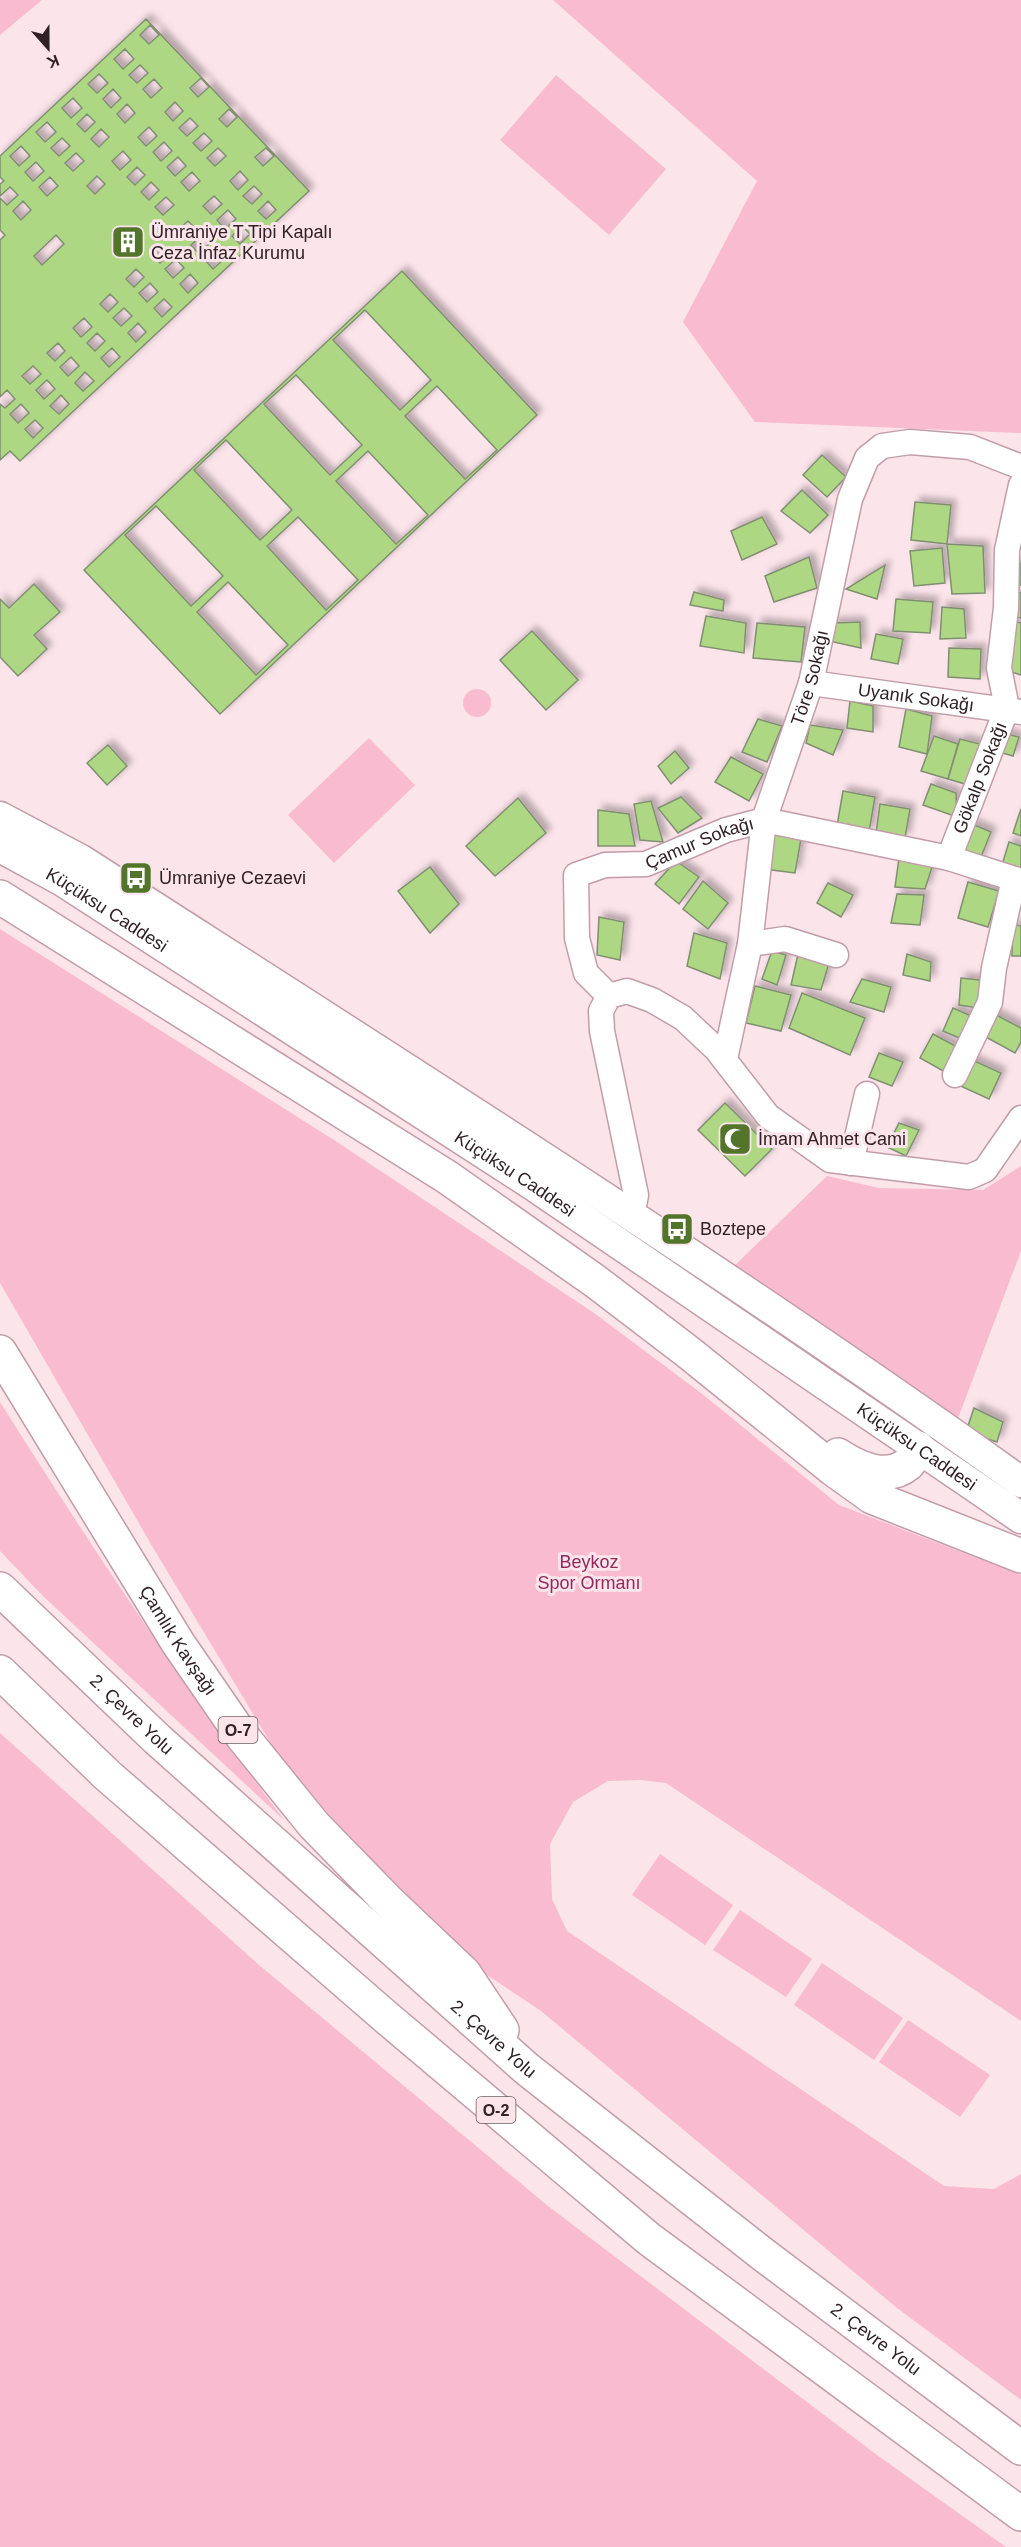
<svg xmlns="http://www.w3.org/2000/svg" width="1021" height="2547" font-family="Arial,sans-serif">
	<defs>
		<filter id="shadow"><feDropShadow dx="5" dy="-5" stdDeviation="3" flood-color="#0004"/></filter>
	</defs>
	<rect width="100%" height="100%" fill="#fce4eb"/>
	<g fill="#f9bbd0">
		<path d="M0,0H42L0,35Z"/>
		<path d="M553,0H1021V433L755,422L683,322L757,181Z"/>
		<path d="M556,75L666,169L609,235L500,140Z"/>
		<circle cx="477" cy="703" r="14"/>
		<path d="M369,738L415,785L334,863L288,815Z"/>
		<path d="M0,929L334,1140L594,1313L701,1393L839,1505L1021,1575V2021L666,1783L640,1780L608,1781L573,1802L550,1844L552,1899L567,1931L944,2186L994,2189L1021,2174V2400L897,2308L541,2011L487,1975L351,1842L273,1747L155,1551L0,1283Z"/>
		<path d="M1021,1166V1251L957,1421L732,1268L827,1176L879,1188L983,1190Z"/>
		<path d="M0,1402C90,1545 183,1685 284,1820L44,1597L0,1551Z"/>
		<path d="M0,1733L259,1965L548,2206L877,2455L1006,2547H0Z"/>
		<path d="M660,1854L733,1905L705,1945L632,1895Z"/>
		<path d="M740,1910L812,1959L786,1997L713,1950Z"/>
		<path d="M822,1963L903,2018L874,2060L794,2005Z"/>
		<path d="M908,2020L990,2075L960,2117L879,2062Z"/>
	</g>
	<g fill="#aed784" stroke="#808f71" stroke-width="1.5" fill-rule="evenodd" filter="url(#shadow)">
		<path d="M146,19L309,191L20,461L10,451L0,460V404L5,408L15,399L7,390L0,397V240L5,235L0,230V198L7,205L18,195L10,187L0,196V184L4,181L0,177V156ZM150,25L159,35L149,44L140,35ZM125,49L134,59L123,69L114,59ZM140,65L148,73L137,83L129,75ZM99,74L108,83L97,93L88,84ZM201,78L209,87L198,97L190,88ZM154,79L162,88L151,98L143,89ZM113,89L121,98L111,108L103,99ZM73,98L82,108L71,118L62,108ZM175,102L183,111L173,121L165,112ZM127,104L135,113L125,123L117,114ZM229,109L237,117L227,127L219,119ZM87,114L95,122L85,132L77,124ZM190,118L198,126L187,136L179,128ZM47,122L56,132L45,142L36,132ZM149,127L157,136L146,146L138,137ZM101,129L109,137L99,147L91,139ZM204,133L212,141L201,151L193,143ZM62,138L70,146L59,156L51,148ZM164,142L172,151L161,161L153,152ZM21,146L30,156L19,166L10,156ZM218,148L226,156L215,166L207,158ZM266,148L274,156L263,166L255,157ZM123,151L131,160L120,170L112,161ZM76,153L84,161L73,171L65,163ZM178,157L186,166L175,176L167,167ZM36,162L44,171L33,181L25,172ZM137,167L145,175L135,185L127,177ZM240,171L248,180L238,190L230,181ZM192,172L200,181L189,191L181,182ZM97,176L105,184L95,194L87,186ZM50,177L58,186L47,196L39,187ZM151,182L159,190L149,200L141,192ZM254,186L262,194L252,204L243,196ZM214,196L222,204L211,214L203,206ZM166,197L174,205L163,215L155,207ZM23,201L31,210L21,220L13,211ZM268,201L276,210L266,219L258,211ZM228,210L236,219L225,229L217,220ZM188,221L196,229L185,239L177,231ZM242,226L250,234L240,244L232,236ZM56,235L64,244L42,265L34,256ZM202,235L210,243L199,254L191,245ZM162,245L170,253L160,263L152,255ZM216,250L224,259L213,269L205,260ZM176,259L184,268L173,278L165,269ZM136,269L144,277L134,287L126,279ZM190,274L198,283L188,293L180,284ZM150,283L158,292L147,302L139,293ZM110,294L118,302L108,312L100,304ZM164,299L172,307L162,317L154,308ZM124,308L132,316L121,326L113,318ZM84,318L92,327L81,337L73,328ZM138,323L146,332L136,342L128,333ZM97,333L105,341L95,351L87,343ZM58,343L65,351L55,361L47,353ZM112,348L120,357L109,367L101,358ZM71,357L79,366L68,376L60,367ZM33,366L41,374L30,384L22,376ZM85,372L94,381L83,391L75,383ZM47,380L55,389L44,399L36,390ZM61,395L69,404L59,414L50,406ZM21,404L29,413L18,423L10,414ZM35,420L43,428L33,438L25,429Z"/>
		<path d="M402,271L537,415L220,714L84,570ZM365,310L431,380L400,410L333,340ZM296,375L362,445L330,475L264,404ZM437,386L497,450L465,479L405,416ZM226,440L292,510L260,540L194,470ZM368,451L428,515L396,544L336,481ZM156,506L223,576L191,606L125,535ZM298,517L358,580L326,610L267,546ZM228,582L288,645L256,675L197,612Z"/>
		<path d="M822,455L846,477L827,497L803,475Z"/>
		<path d="M802,490L828,515L810,533L781,511Z"/>
		<path d="M915,502L951,505L947,544L911,540Z"/>
		<path d="M762,517L777,544L742,560L731,531Z"/>
		<path d="M947,544L983,546L985,593L952,594Z"/>
		<path d="M942,548L945,583L914,586L910,551Z"/>
		<path d="M809,557L817,588L774,602L765,576Z"/>
		<path d="M1014,563H1021V585H1013Z"/>
		<path d="M885,565L877,599L846,589Z"/>
		<path d="M34,584L60,612L34,635L47,649L18,676L0,657V599L9,608Z"/>
		<path d="M694,592L724,600L723,611L690,605Z"/>
		<path d="M1015,592L1021,593V618L1013,617Z"/>
		<path d="M896,599L933,602L930,633L893,631Z"/>
		<path d="M942,607L964,609L966,638L940,639Z"/>
		<path d="M706,616L746,623L744,653L700,646Z"/>
		<path d="M1014,621L1021,623V675L999,668Z"/>
		<path d="M860,622L861,648L829,641L833,623Z"/>
		<path d="M757,623L805,627L801,662L753,658Z"/>
		<path d="M532,631L578,680L546,710L500,660Z"/>
		<path d="M876,634L903,639L898,664L871,659Z"/>
		<path d="M949,648L981,649L980,679L948,677Z"/>
		<path d="M850,701L873,706V732L847,728Z"/>
		<path d="M906,709L932,716L927,754L899,747Z"/>
		<path d="M758,719L782,726L767,762L742,752Z"/>
		<path d="M810,725L843,730L833,755L806,743Z"/>
		<path d="M998,732L1019,737L1013,756L999,752Z"/>
		<path d="M934,736L958,744L948,779L921,771Z"/>
		<path d="M960,739L980,744L968,785L948,779Z"/>
		<path d="M108,745L127,766L107,785L87,763Z"/>
		<path d="M675,751L689,768L671,784L658,766Z"/>
		<path d="M731,757L763,774L749,801L715,782Z"/>
		<path d="M931,784L956,793L957,817L923,805Z"/>
		<path d="M843,791L875,797L869,832L837,826Z"/>
		<path d="M681,797L702,818L678,833L658,808Z"/>
		<path d="M518,798L546,833L495,876L466,846Z"/>
		<path d="M651,801L663,842L640,840L634,804Z"/>
		<path d="M880,804L910,809L905,838L876,833Z"/>
		<path d="M1021,809V836L1013,833Z"/>
		<path d="M598,810L629,814L635,846H598Z"/>
		<path d="M970,823L991,832L979,862L954,860Z"/>
		<path d="M767,834L801,839L795,873L764,869Z"/>
		<path d="M1009,842L1021,846V871L1002,865Z"/>
		<path d="M899,858L933,864L925,889L895,887Z"/>
		<path d="M676,861L699,877L679,904L655,884Z"/>
		<path d="M430,867L459,904L430,933L398,891Z"/>
		<path d="M703,881L728,903L708,929L683,909Z"/>
		<path d="M968,882L999,891L988,927L958,918Z"/>
		<path d="M828,883L853,895L841,917L817,903Z"/>
		<path d="M897,894L924,895L920,925L891,923Z"/>
		<path d="M599,917L624,922L620,960L597,955Z"/>
		<path d="M1013,924L1021,926V956H1012Z"/>
		<path d="M694,933L727,943L720,979L687,966Z"/>
		<path d="M799,950L829,963L821,990L791,985Z"/>
		<path d="M772,951L786,955L777,985L762,979Z"/>
		<path d="M907,954L931,962L930,981L903,975Z"/>
		<path d="M961,978L989,981L985,1009L959,1005Z"/>
		<path d="M862,979L891,987L884,1012L850,1002Z"/>
		<path d="M755,986L791,995L781,1031L746,1023Z"/>
		<path d="M802,993L865,1018L850,1055L789,1028Z"/>
		<path d="M953,1008L976,1018L966,1041L943,1031Z"/>
		<path d="M985,1009L1021,1028V1042L1015,1053L973,1030Z"/>
		<path d="M933,1034L959,1048L945,1072L920,1058Z"/>
		<path d="M879,1053L903,1062L892,1086L869,1077Z"/>
		<path d="M968,1058L1001,1073L989,1099L956,1084Z"/>
		<path d="M725,1103L772,1149L745,1176L698,1130Z"/>
		<path d="M899,1123L919,1130L906,1156L887,1147Z"/>
		<path d="M974,1408L1003,1422L997,1442L966,1432Z"/>
	</g>
	<g fill="none" stroke-linecap="round" stroke-linejoin="round">
		<defs>
			<g id="minor">
				<path id="s1" d="M811,683L1021,712"/>
				<path id="s2" d="M949,858L1007,708L999,668L1006,608L1007,550L1021,485"/>
				<path d="M750,944L785,939L836,955"/>
				<path id="s3" d="M609,996L586,973L577,938L576,875L605,865L646,864L726,830L764,820L949,858L1021,881"/>
				<path id="s4" d="M725,1059L750,944L764,820L811,683L850,499L867,458L882,446L910,442L970,447L1021,467"/>
				<path d="M955,1075L990,1002L994,968L1014,879"/>
				<path d="M851,1163L867,1094"/>
				<path d="M632,1216L636,1195L602,1031L601,1011L609,996L627,991L652,1000L683,1018L716,1049L768,1116L830,1160L969,1177L985,1170L1021,1118"/>
			</g>
			<g id="major">
				<path d="M0,817L81,860C397,1063 715,1263 1021,1482"/>
				<path id="s5" d="M0,847L61,880L536,1187L1021,1518"/>
			</g>
			<g id="highway">
				<path d="M0,897L447,1177L595,1281L688,1352L833,1469L872,1497L1021,1556"/>
				<path id="s6" d="M0,1352L178,1643L242,1736L314,1825L388,1901L464,1973L502,2030"/>
				<path d="M838,1455C858,1468 886,1482 908,1464C912,1460 915,1453 918,1448"/>
				<path id="s7" d="M0,1589L157,1739L527,2069L765,2256L1021,2448"/>
				<path d="M0,1672L107,1775L387,2018L649,2239L1021,2514"/>
			</g>
		</defs>
		<use href="#minor" stroke="#c29da9" stroke-width="27"/>
		<use href="#major" stroke="#c29da9" stroke-width="33"/>
		<use href="#highway" stroke="#c29da9" stroke-width="36"/>
		<use href="#minor" stroke="#fff" stroke-width="24"/>
		<use href="#major" stroke="#fff" stroke-width="30"/>
		<use href="#highway" stroke="#fff" stroke-width="33"/>
	</g>
	<defs>
		<symbol id="building-square" viewBox="-11 -11 22 22"><rect x="-9" y="-9" width="18" height="18" rx="4" fill="#53742b" stroke="#fce4eb"/><path d="M-4-6H4V6H1V3H-1V6H-4ZM-2.5-4.3h1.7v1.8h-1.7ZM.8-4.3h1.7v1.8H.8ZM-2.5-1h1.7V.8h-1.7ZM.8-1h1.7V.8H.8Z" fill="#fff"/></symbol>
		<symbol id="bus-square" viewBox="-11 -11 22 22"><rect x="-9" y="-9" width="18" height="18" rx="4" fill="#53742b" stroke="#fce4eb"/><path d="M-5-6H5V4H4V6H2V4H-2V6H-4V4H-5ZM-3.5-4V0h7V-4ZM-3.5 1.2v1.5H-2V1.2ZM2 1.2v1.5H3.5V1.2Z" fill="#fff"/></symbol>
		<symbol id="mosque-square" viewBox="-11 -11 22 22"><rect x="-9" y="-9" width="18" height="18" rx="4" fill="#53742b" stroke="#fce4eb"/><path d="M3.5-4.9A6 6 0 1 0 3.5 4.9A5 5 0 1 1 3.5-4.9Z" fill="#fff"/></symbol>
	</defs>
	<g fill-rule="evenodd">
		<use href="#building-square" x="109" y="223" width="38" height="38"/>
		<use href="#bus-square" x="117" y="859" width="38" height="38"/>
		<use href="#mosque-square" x="716" y="1120" width="38" height="38"/>
		<use href="#bus-square" x="658" y="1210" width="38" height="38"/>
	</g>
	<g text-anchor="middle" dominant-baseline="central" stroke-width="6" stroke-linejoin="round" paint-order="stroke">
		<g fill="#fce4eb" stroke="#6c5c61" stroke-width="1.5">
			<rect x="218.5" y="1717" width="39" height="26" rx="4.5"/>
			<rect x="476.5" y="2097" width="39" height="26" rx="4.5"/>
		</g>
		<g font-size="16" font-weight="bold" fill="#2f2126">
			<text x="238" y="1730">O-7</text>
			<text x="496" y="2110">O-2</text>
		</g>
		<g font-size="18" fill="#2f2126" stroke="#fce4eb" text-anchor="start">
			<text x="151" y="232">Ümraniye T Tipi Kapalı<tspan x="151" dy="21">Ceza İnfaz Kurumu</tspan></text>
			<text x="159" y="878">Ümraniye Cezaevi</text>
			<text x="758" y="1139">İmam Ahmet Cami</text>
			<text x="700" y="1229">Boztepe</text>
		</g>
		<g font-size="18" fill="#2f2126" stroke="#fce4eb">
			<text stroke="none"><textPath href="#s4" startOffset="392">Töre Sokağı</textPath></text>
			<text stroke="none"><textPath href="#s1" startOffset="106">Uyanık Sokağı</textPath></text>
			<text stroke="none"><textPath href="#s2" startOffset="86">Gökalp Sokağı</textPath></text>
			<text stroke="none"><textPath href="#s3" startOffset="261">Çamur Sokağı</textPath></text>
			<text stroke="none"><textPath href="#s5" startOffset="124">Küçüksu Caddesi</textPath></text>
			<text stroke="none"><textPath href="#s5" startOffset="610">Küçüksu Caddesi</textPath></text>
			<text stroke="none"><textPath href="#s5" startOffset="1096">Küçüksu Caddesi</textPath></text>
			<text stroke="none"><textPath href="#s6" startOffset="339">Çamlık Kavşağı</textPath></text>
			<text stroke="none"><textPath href="#s7" startOffset="182">2. Çevre Yolu</textPath></text>
			<text stroke="none"><textPath href="#s7" startOffset="668">2. Çevre Yolu</textPath></text>
			<text stroke="none"><textPath href="#s7" startOffset="1154">2. Çevre Yolu</textPath></text>
		</g>
		<g font-size="18" fill="#93295a" stroke="#fce4eb">
			<text x="589" y="1562">Beykoz<tspan x="589" dy="21">Spor Ormanı</tspan></text>
		</g>
	</g>
	<g transform="translate(48 48) rotate(159)" stroke="#fce4eb" stroke-width="4.5" paint-order="stroke">
	<path d="M0-4.5L10 22L0 15L-10 22Z" fill="#2f2126"/>
	<text y="-9" font-size="16" font-weight="bold" text-anchor="middle" fill="#2f2126">K</text>
	</g>
</svg>
